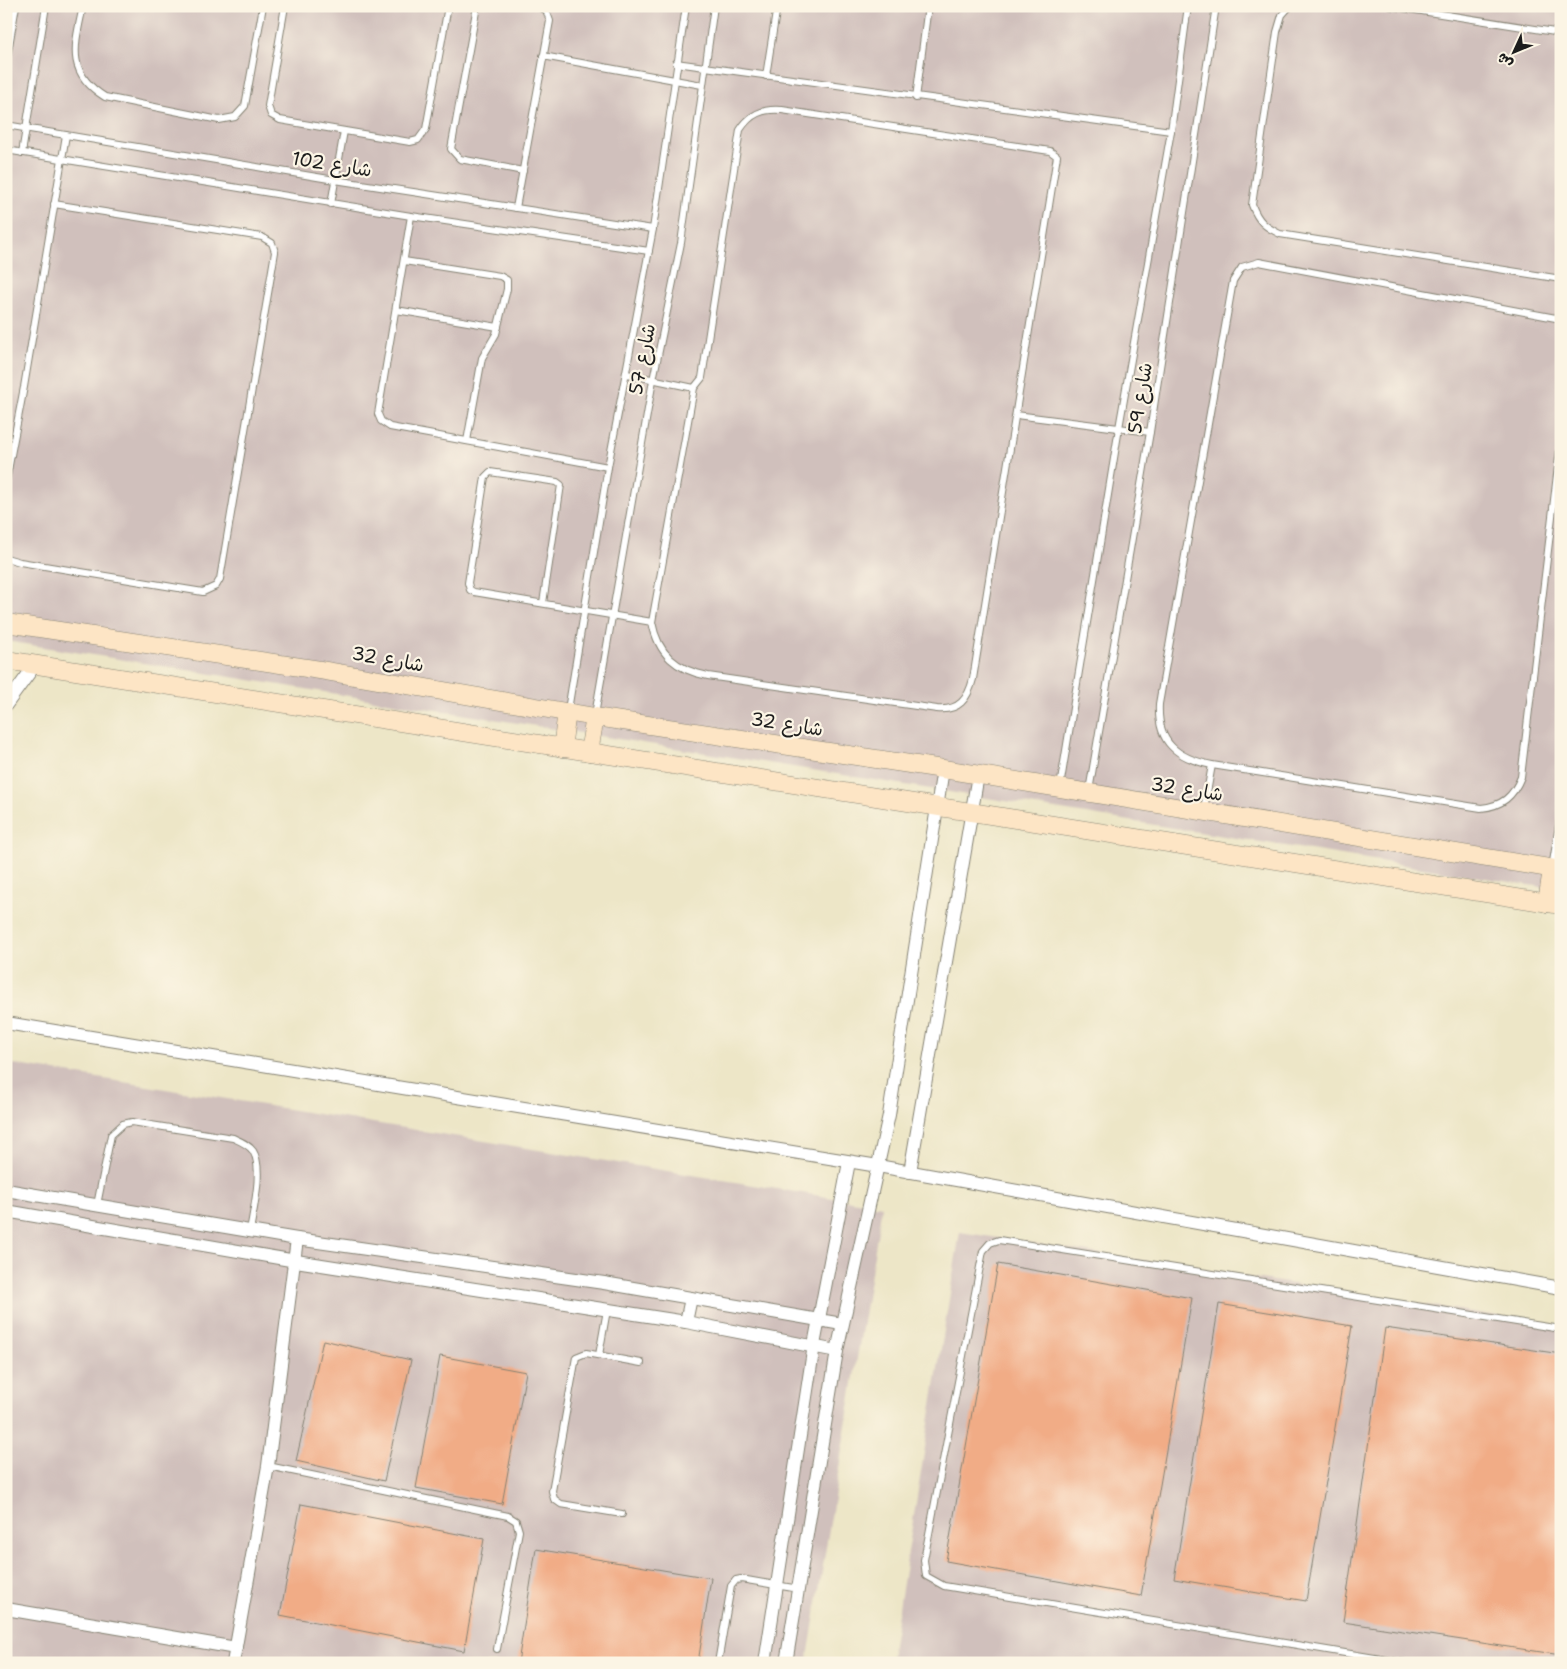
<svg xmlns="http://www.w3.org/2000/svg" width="1567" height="1669" font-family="'Shantell Sans','Playpen Sans Arabic',sans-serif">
	<rect width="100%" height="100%" fill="#fcf5e5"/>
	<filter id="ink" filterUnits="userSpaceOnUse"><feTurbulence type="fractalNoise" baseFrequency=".02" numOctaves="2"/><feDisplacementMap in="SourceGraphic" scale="10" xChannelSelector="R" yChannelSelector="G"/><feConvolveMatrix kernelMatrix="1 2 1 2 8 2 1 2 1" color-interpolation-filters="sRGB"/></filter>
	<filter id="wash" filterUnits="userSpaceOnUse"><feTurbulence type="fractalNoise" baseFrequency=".0096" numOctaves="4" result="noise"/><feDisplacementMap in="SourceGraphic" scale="20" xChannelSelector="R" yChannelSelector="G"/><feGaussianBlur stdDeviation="1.12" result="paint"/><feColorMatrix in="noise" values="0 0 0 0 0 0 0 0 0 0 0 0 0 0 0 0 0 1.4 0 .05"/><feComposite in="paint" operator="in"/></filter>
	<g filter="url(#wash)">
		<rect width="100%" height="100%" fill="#ede6c7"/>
		<g fill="#d0c0bc">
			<path d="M6,6H1561V890L6,641Z"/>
			<path d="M6,1063L882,1206L807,1663H6Z"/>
			<path d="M960,1232L1561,1326V1663H890Z"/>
		</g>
		<g id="blocks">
			<g fill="#f1ac86">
				<path d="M998,1264L1192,1298L1141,1596L946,1561Z"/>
				<path d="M1219,1304L1352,1326L1306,1601L1174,1579Z"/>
				<path d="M1385,1328L1561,1354V1655L1343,1622Z"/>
				<path d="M323,1340L411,1360L384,1481L296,1461Z"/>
				<path d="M440,1356L526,1372L502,1504L416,1488Z"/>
				<path d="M301,1504L484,1539L464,1651L280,1615Z"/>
				<path d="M536,1549L711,1578L698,1663H518Z"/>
			</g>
		</g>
	</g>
	<g filter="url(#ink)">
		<use href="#blocks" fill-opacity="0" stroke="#848172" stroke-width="1"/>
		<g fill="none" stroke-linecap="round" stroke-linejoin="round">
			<defs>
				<g id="lane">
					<path d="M83,6C75,45 65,72 105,97L219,120L235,117L245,106L263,6"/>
					<path d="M285,6L268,106L271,115L280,120L410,142L418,140L426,129L448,6"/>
					<path d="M477,6L451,149L460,159L523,171"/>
					<path d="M1290,6L1282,15L1277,32L1252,205C1258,221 1265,227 1280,234L1561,279"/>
					<path d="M1390,6L1561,33"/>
					<path d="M543,56L702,85"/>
					<path d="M6,63L16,6"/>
					<path d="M676,63L1171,131"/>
					<path d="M766,76L777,6"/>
					<path d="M916,98L928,6"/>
					<path d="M6,125L335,180L653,229"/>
					<path d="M6,150L411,216L649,251"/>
					<path d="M22,153L46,6"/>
					<path d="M6,166L9,151"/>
					<path d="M331,204L344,131"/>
					<path d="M516,208L550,21L546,10L537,6"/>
					<path d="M411,216L378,414L381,421L390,427L608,467"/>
					<path d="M404,261L500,276L507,280V289L496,334L482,358L467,441"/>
					<path d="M396,310L498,327"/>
					<path d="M1561,319L1259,262L1242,267L1233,281L1159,704C1157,742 1176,758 1212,765L1481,808C1502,806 1513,797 1521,777L1561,441"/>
					<path d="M627,374L694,388L652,622C658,654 676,670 708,676L937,709C959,711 968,699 973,679L1057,156L1050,151L782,110C763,108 750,114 740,130L702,378L694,388"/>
					<path d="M1016,415L1150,432"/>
					<path d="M6,481L24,387L66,135"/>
					<path d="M6,558L20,562L203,592L216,586L220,579L275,252L272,243L262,237L54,204"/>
					<path d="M543,603L561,485L557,482L490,472L485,477L468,583L470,590L474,592L652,622"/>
					<path d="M568,710L608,467L653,229L686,6"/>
					<path d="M595,715L653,380L681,243L714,6"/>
					<path d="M1060,787L1119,428L1171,131L1188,6"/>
					<path d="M1089,791L1150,432L1216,6"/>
					<path d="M1204,809L1212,765"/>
					<path d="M1552,868L1561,813"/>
					<path d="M97,1205L111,1135L123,1124L132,1122L233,1138C240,1141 248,1144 253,1151C264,1168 253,1211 250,1231"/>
					<path d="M599,1355L607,1310"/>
					<path d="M268,1466L508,1516L516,1521L519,1531L497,1649"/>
					<path d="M622,1514L561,1504L554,1499L552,1491L576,1357L586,1353L641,1363"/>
					<path d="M718,1663L731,1586L736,1580L741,1579L799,1589"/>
					<path d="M1405,1663L944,1586L926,1576L924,1560L983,1251L990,1243L999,1240L1561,1329"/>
				</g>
				<g id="street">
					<path d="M6,705L35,665"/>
					<path d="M6,1023L878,1166L1561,1288"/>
					<path d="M910,1172L978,775"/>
					<path d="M6,1190L297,1239L604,1283L842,1324"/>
					<path d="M6,1211L296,1261L686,1322L837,1351"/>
					<path d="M686,1322L691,1298"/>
					<path d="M6,1609L236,1648"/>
					<path d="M233,1663L268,1466L297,1239"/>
					<path d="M765,1663L814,1345L849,1162"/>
					<path d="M786,1663L837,1351L889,1115L943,769"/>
				</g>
				<g id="secondary">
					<path d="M6,623L320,670L595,717L943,769L1561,870"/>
					<path d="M6,660L1561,905"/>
					<path d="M562,748L567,712"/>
					<path d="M589,752L595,717"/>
					<path d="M1547,903L1552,869"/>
				</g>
			</defs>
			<use href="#lane" stroke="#848172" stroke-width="8"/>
			<use href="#street" stroke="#848172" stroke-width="14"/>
			<use href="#secondary" stroke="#848172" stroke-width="19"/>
			<use href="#lane" stroke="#fff" stroke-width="6"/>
			<use href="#street" stroke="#fff" stroke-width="12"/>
			<use href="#secondary" stroke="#fde5c5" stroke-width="18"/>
		</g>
	</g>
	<g text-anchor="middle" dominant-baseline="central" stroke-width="4.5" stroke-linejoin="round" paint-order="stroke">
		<g font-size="19" fill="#1c1c1c" stroke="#fcf5e5">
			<text transform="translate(332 164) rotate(9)">شارع 102</text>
			<text transform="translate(642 359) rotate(-79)">شارع 57</text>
			<text transform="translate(1140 398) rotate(-81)">شارع 59</text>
			<text transform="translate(388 659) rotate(10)">شارع 32</text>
			<text transform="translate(787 724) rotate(9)">شارع 32</text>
			<text transform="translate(1187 789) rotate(9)">شارع 32</text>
		</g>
	</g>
	<rect width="1567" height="1669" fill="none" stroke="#fcf5e5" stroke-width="25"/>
	<g transform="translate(1514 52) rotate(226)" stroke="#fcf5e5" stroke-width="4" paint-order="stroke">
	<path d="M0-4L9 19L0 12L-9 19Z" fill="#1c1c1c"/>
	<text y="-8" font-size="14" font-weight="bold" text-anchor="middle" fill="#1c1c1c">ش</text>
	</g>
</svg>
